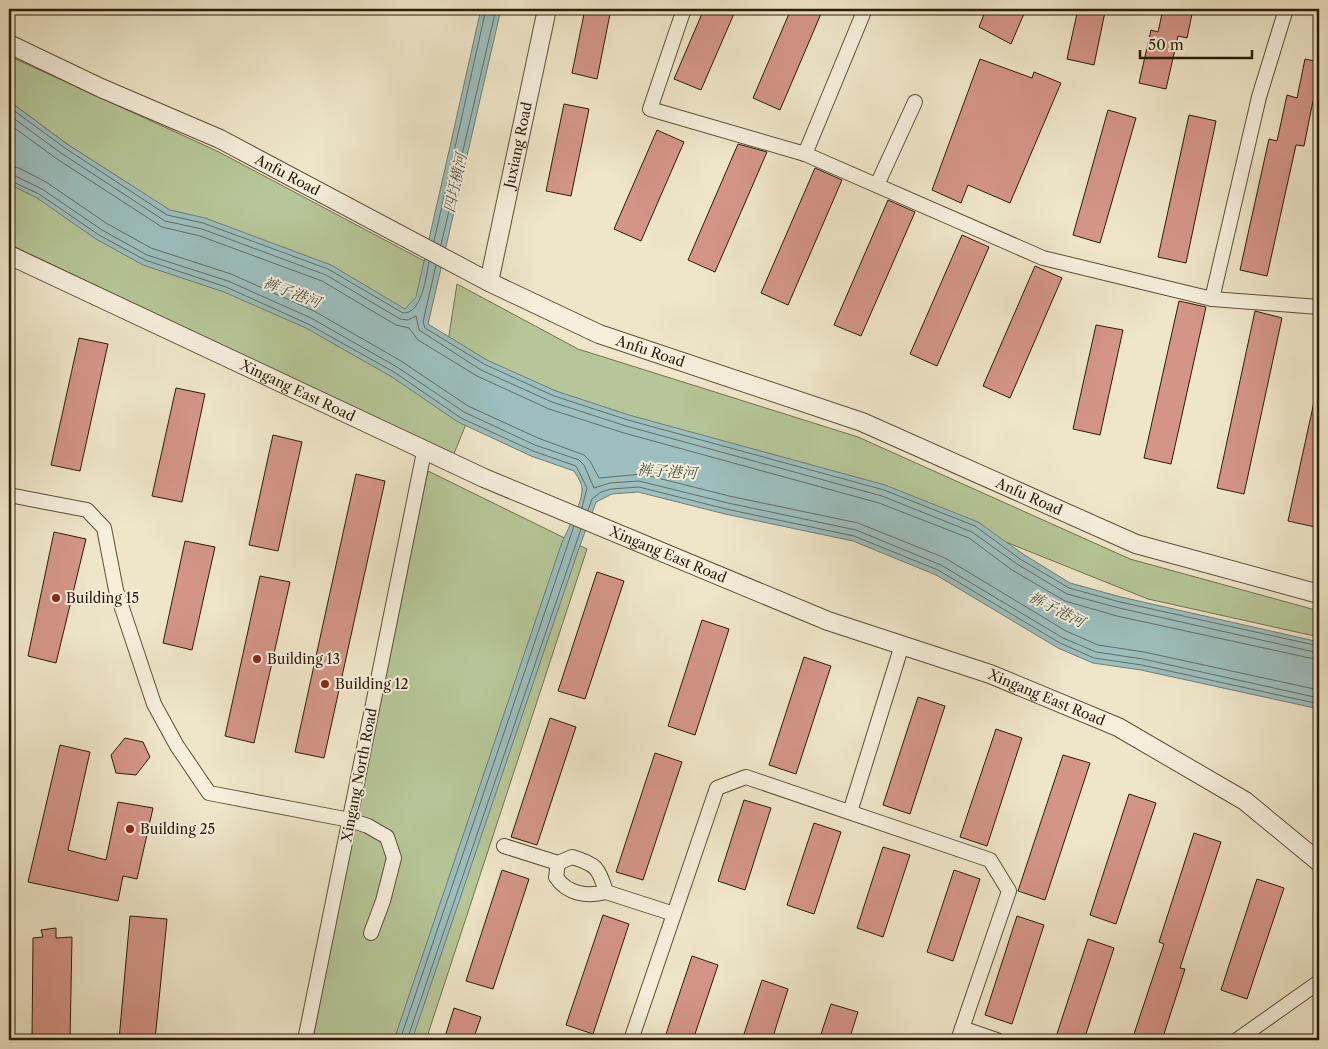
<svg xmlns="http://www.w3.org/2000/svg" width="1328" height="1049" font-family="'Libre Caslon Text','Noto Serif SC',serif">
	<rect width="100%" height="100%" fill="#efe6c9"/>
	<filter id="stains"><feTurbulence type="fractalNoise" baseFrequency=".004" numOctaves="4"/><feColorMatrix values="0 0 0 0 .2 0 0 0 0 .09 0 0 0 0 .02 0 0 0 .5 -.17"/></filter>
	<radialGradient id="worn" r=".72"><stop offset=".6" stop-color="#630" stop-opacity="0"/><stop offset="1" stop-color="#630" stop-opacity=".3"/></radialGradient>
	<g fill="#b6c698" stroke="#727150">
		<path d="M9,56L217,151L432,265L416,330L170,211L67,144L9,101Z"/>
		<path d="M9,155L292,310L471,412L453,456L9,244Z"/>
		<path d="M457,284L578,349L858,437L1130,559L1319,611V637L1148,599L936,514L612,428L447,348Z"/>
		<path d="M428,471L587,549L426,1040H313L349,840Z"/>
	</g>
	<path fill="#9cbebe" stroke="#707d75" d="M481,9H501L428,324L487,360L556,391L629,415L885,485L978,522L1023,554L1070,583L1121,597L1319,642V709L1141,670L1093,663L1058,648L936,575L853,541L725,514L638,492L612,494L596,502L578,551L412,1040H394L561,545C566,532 583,502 582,489C582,483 577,476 574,471L531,456L458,422L392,377L306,328L224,292L143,265L96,239L37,198L9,184V101L67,144L170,210L205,218L331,265L405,309L416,297Z"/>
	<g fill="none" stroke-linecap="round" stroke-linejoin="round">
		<g stroke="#646d63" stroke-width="1">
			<path d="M9,107L65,148L167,215L203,223L328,269L403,313C422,314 426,276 429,262"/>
			<path d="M9,115L61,153L165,221L202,229L326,275L400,319L408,320L416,316L419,330L481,370L552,402L626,426L882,496L972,532L1017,564L1067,594L1119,608L1319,653"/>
			<path d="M9,124L57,159L162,227L200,236L322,281L396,325L409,328L418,340L477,376L549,409L624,433L879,503L969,538L1012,570L1065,601L1117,616L1319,660"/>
			<path d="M9,166L19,168L46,182L106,223L151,248L231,274L314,311L401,361L468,406L538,438L584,455L590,461L599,478L642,474L729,496L858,523L945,558L1066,631L1098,645L1144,652L1319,690"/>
			<path d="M9,173L42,189L102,230L147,255L228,281L311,318L397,367L464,412L535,445L579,460L584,465L594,488L610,483L639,481L728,503L856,530L941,565L1063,638L1096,652L1143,659L1319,698"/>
			<path d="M9,180L39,194L99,235L145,260L226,287L308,324L394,372L461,418L533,451L576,466L587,488L582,508"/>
			<path d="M434,241L486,9"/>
			<path d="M441,245L496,9"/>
			<path d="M436,265L423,322L425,328L484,364L554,396L628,420L884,490L975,526L1020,559L1069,588L1120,602L1319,646"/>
			<path d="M588,510L592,499L601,492L611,489L639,487L726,509L854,536L938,570L1060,643L1094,658L1142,665L1319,704"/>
			<path d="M400,1040L574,526"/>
			<path d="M407,1040L581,529"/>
		</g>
	</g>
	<g fill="#d49587" stroke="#2d1c08">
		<path d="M585,9H611L597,79L572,73Z"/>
		<path d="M704,9H736L701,90L674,79Z"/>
		<path d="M791,9H823L780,110L753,98Z"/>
		<path d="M986,9H1026L1011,44L979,27Z"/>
		<path d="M1078,9H1100L1105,12L1094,65L1067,59Z"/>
		<path d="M1163,9H1193L1187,38L1178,36L1166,89L1139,83L1151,30L1158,32Z"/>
		<path d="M980,59L1032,78L1034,72L1061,83L1010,203L968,185L961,203L932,190Z"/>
		<path d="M1305,59L1319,62V103L1313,101L1304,146L1296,145L1267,276L1240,270L1269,139L1277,141L1287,95L1297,98Z"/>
		<path d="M564,104L589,109L571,196L546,191Z"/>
		<path d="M1108,110L1136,118L1100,243L1073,235Z"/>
		<path d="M1189,115L1216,121L1186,263L1158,257Z"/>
		<path d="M657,130L684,142L641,241L614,229Z"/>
		<path d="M738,144L767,152L715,272L688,260Z"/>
		<path d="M815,168L842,180L788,305L761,293Z"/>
		<path d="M888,200L915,212L861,336L834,325Z"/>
		<path d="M962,235L989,247L937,366L910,354Z"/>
		<path d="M1035,266L1062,278L1010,398L983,386Z"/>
		<path d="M1179,301L1206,307L1171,464L1144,458Z"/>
		<path d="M1255,311L1282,318L1244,494L1217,488Z"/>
		<path d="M1096,325L1123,330L1100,435L1073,429Z"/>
		<path d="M79,338L108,344L80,471L51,465Z"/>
		<path d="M176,388L205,394L182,502L152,496Z"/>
		<path d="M1314,402L1319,403V508L1315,527L1288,521Z"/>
		<path d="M273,435L302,442L278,551L249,545Z"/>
		<path d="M356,474L385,481L324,758L295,752Z"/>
		<path d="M54,532L86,539L56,663L28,656Z"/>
		<path d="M185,541L215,547L192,650L163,643Z"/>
		<path d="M597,572L624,581L585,699L558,691Z"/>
		<path d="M260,576L290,582L254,743L225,736Z"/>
		<path d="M702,620L729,629L695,735L668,726Z"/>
		<path d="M804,657L831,666L796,774L769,765Z"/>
		<path d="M918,697L945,706L910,814L883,805Z"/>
		<path d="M550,718L576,727L537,845L511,837Z"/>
		<path d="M996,729L1022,738L987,846L960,837Z"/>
		<path d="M125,738L143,742L150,757L136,775L116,773L111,755Z"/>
		<path d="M60,745L90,752L68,850L106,860L118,802L153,808L137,879L123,876L118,901L28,882Z"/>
		<path d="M655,753L682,762L643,880L616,872Z"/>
		<path d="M1063,755L1090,763L1045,900L1018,891Z"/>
		<path d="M1129,794L1156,803L1116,924L1090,915Z"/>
		<path d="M744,800L771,808L745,890L718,881Z"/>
		<path d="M814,823L841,832L814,914L787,905Z"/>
		<path d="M1194,833L1221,842L1180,968L1185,969L1162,1040H1132L1164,944L1159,942Z"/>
		<path d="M883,847L910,855L883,937L857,928Z"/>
		<path d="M502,870L529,879L493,989L466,981Z"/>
		<path d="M954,870L980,879L953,961L927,952Z"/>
		<path d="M1257,879L1284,888L1247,999L1221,990Z"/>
		<path d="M603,915L629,924L593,1034L566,1025Z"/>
		<path d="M130,916L167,919L155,1040H119Z"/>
		<path d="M1017,916L1044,925L1012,1024L985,1015Z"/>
		<path d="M56,928V938L72,937L70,1040H32L33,938L43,937L41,930Z"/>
		<path d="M1088,939L1114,948L1084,1040H1055Z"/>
		<path d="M692,956L718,965L693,1040H673L665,1037Z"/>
		<path d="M762,980L788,989L772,1040H742Z"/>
		<path d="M831,1004L858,1012L849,1040H819Z"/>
		<path d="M454,1008L481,1017L473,1040H444Z"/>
	</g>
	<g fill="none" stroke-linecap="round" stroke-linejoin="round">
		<defs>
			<g id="minor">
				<path d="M684,9L650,109L805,154L1043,258L1212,299L1319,307"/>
				<path d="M805,154L865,9"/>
				<path d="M877,185L915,102"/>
				<path d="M1212,299L1259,97L1286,9"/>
				<path d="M9,495L87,510L104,528L116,590L154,704L177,746L209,793L350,820L368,826L387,837L394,858L383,901L371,933"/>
				<path d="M850,812L902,645"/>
				<path d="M504,846L558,863L572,857C596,864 599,868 606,892C587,897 567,894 556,877L558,863"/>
				<path d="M606,892L674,914"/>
				<path d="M962,1028L997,1040"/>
				<path d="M305,1040L424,452"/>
				<path d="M631,1040L717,788L746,777L990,860L1009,891L958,1040"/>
				<path d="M1237,1040L1319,982"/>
			</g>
			<g id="tertiary">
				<path id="s1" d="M9,44L101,88L220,139L489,282L599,334L862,422L1136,544L1319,594"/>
				<path id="s2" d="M9,255L484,478L828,621L990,674L1118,727L1245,801L1319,862"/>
				<path id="s3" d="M489,282L547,9"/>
			</g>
		</defs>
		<use href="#minor" stroke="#5e4e38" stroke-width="16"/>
		<use href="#tertiary" stroke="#5e4e38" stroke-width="20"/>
		<use href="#minor" stroke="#f5efdc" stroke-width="14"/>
		<use href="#tertiary" stroke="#f5efdc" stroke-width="18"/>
	</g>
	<g fill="#8f2418" stroke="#f5efdc" stroke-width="2">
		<circle cx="56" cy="598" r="5"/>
		<circle cx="257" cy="659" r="5"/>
		<circle cx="325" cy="684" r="5"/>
		<circle cx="130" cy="829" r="5"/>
	</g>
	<g text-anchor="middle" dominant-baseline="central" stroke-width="4" stroke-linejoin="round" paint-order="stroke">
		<g font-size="14" fill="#2d1c08" stroke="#f5efdc">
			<text stroke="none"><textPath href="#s3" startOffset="140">Juxiang Road</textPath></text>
			<text stroke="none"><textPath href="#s1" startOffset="308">Anfu Road</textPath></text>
			<text stroke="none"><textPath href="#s1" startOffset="712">Anfu Road</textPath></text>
			<text stroke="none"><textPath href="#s2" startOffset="319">Xingang East Road</textPath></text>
			<text stroke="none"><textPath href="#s1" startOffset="1118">Anfu Road</textPath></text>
			<text stroke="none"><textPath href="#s2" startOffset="724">Xingang East Road</textPath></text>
			<text stroke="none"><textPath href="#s2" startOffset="1129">Xingang East Road</textPath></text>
			<text transform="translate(359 775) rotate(-79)">Xingang North Road</text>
		</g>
		<g font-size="14" fill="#2d1c08" stroke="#f5efdc" text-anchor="start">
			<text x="66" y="598">Building 15</text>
			<text x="267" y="659">Building 13</text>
			<text x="335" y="684">Building 12</text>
			<text x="140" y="829">Building 25</text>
		</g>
		<g font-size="15" font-style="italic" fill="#545548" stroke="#f5efdc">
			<text transform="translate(455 183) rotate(-78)">四圩横河</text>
			<text transform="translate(292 292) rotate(21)">裤子港河</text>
			<text transform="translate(667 471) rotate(4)">裤子港河</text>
			<text transform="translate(1057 609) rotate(27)">裤子港河</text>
		</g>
	</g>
	<rect width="1328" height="1049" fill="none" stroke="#efe6c9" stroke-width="30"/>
	<rect x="10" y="10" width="1308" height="1029" fill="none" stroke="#2d1c08" stroke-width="2.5"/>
	<rect x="15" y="15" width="1298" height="1019" fill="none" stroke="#2d1c08"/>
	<path d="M1140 50v8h112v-8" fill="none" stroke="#2d1c08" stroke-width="2.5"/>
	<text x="1148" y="50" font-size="15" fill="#2d1c08" stroke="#f5efdc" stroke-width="4" paint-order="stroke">50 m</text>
	<rect width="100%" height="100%" filter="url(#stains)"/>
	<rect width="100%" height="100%" fill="url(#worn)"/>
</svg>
